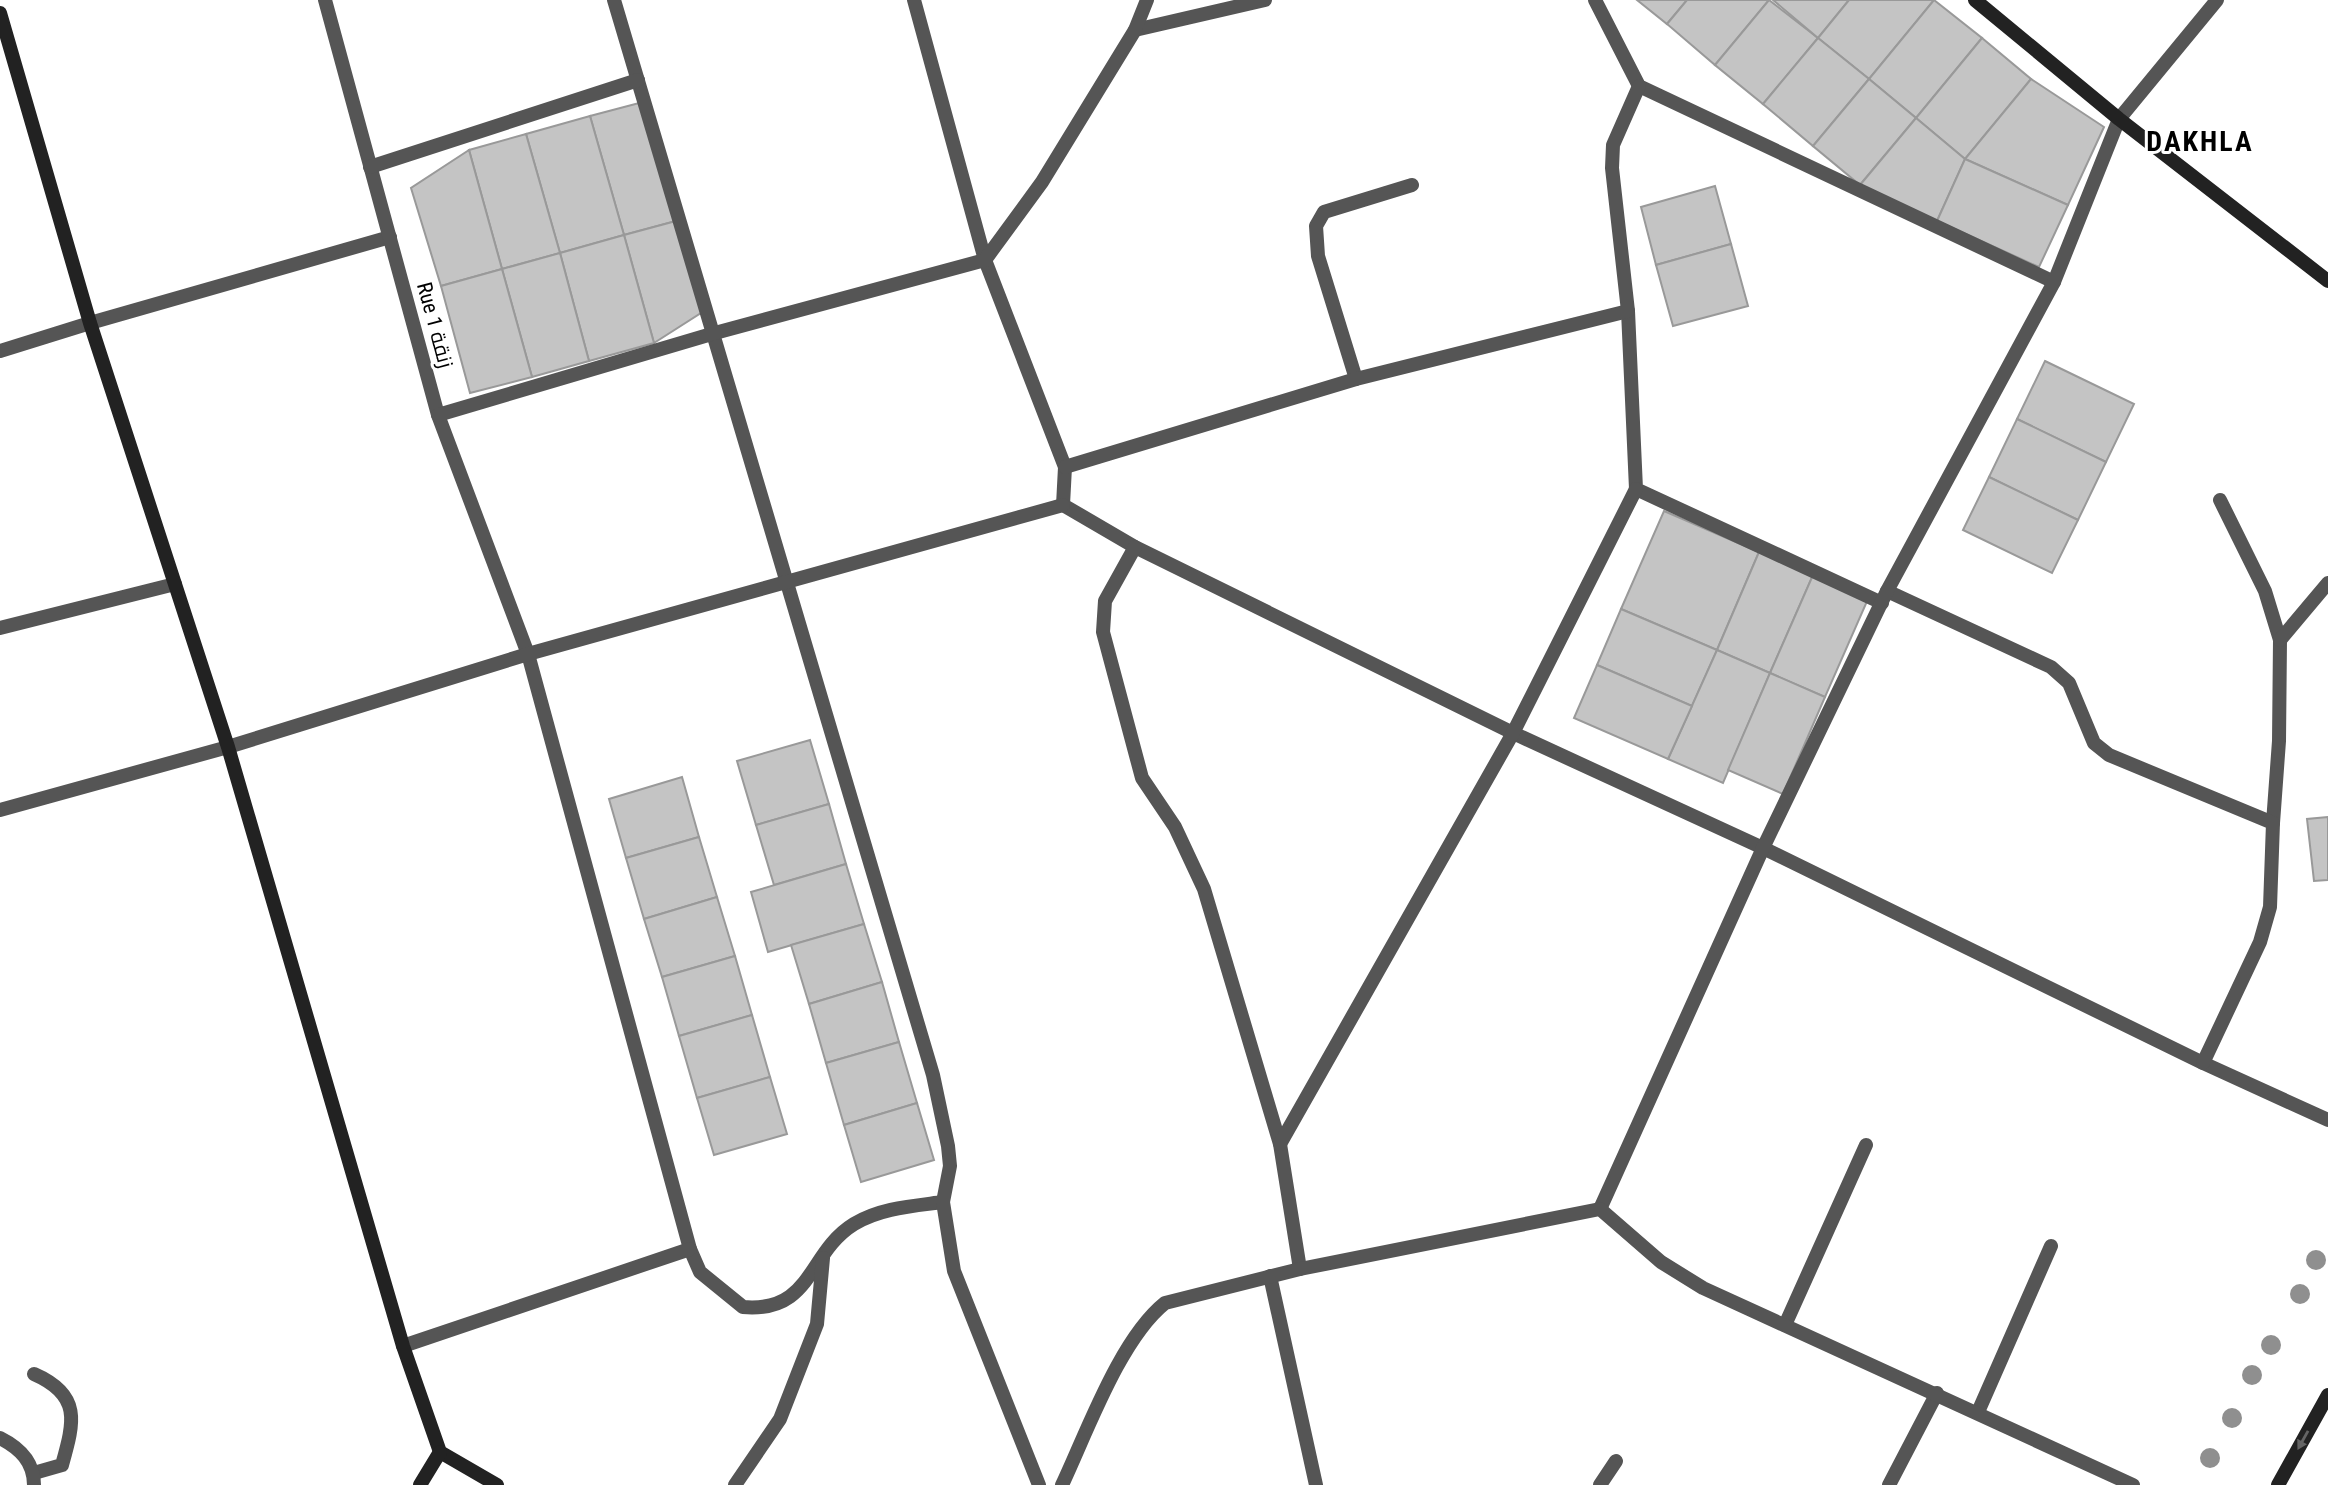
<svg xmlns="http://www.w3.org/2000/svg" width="2328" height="1485" font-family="'Roboto Condensed',Cairo,sans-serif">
	<rect width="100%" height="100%" fill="#fff"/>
	<g fill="#c4c4c4" stroke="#999" stroke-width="2">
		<path d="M1637,0H1687L1667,24Z"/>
		<path d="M1687,0H1769L1715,65L1667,24Z"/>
		<path d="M1769,0L1818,38L1763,104L1715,65Z"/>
		<path d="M1773,0H1849L1818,38Z"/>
		<path d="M1849,0H1934L1869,79L1818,38Z"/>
		<path d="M1934,0L1982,38L1916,118L1869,79Z"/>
		<path d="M1818,38L1869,79L1813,146L1763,104Z"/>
		<path d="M1982,38L2031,79L1965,159L1916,118Z"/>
		<path d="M1869,79L1916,118L1860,185L1813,146Z"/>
		<path d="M2031,79L2104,127L2068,205L1965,159Z"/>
		<path d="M643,102L676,221L624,235L590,116Z"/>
		<path d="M590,116L624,235L560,253L526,134Z"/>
		<path d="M1916,118L1965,159L1937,221L1860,185Z"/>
		<path d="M526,134L560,253L502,269L469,150Z"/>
		<path d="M469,150L502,269L441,286L411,188Z"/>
		<path d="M1965,159L2068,205L2039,267L1937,221Z"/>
		<path d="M1715,186L1731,244L1656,265L1641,207Z"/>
		<path d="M676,221L704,311L654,343L624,235Z"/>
		<path d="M624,235L654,343L589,361L560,253Z"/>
		<path d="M1731,244L1748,306L1673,326L1656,265Z"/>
		<path d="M560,253L589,361L532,377L502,269Z"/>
		<path d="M502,269L532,377L470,393L441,286Z"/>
		<path d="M2045,361L2134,404L2106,462L2017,419Z"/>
		<path d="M2017,419L2106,462L2078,520L1989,477Z"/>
		<path d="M1989,477L2078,520L2052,573L1963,530Z"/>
		<path d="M1664,511L1759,552L1717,650L1621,609Z"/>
		<path d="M1759,552L1813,575L1770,673L1717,650Z"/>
		<path d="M1813,575L1868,599L1825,697L1770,673Z"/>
		<path d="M1621,609L1717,650L1692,706L1597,665Z"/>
		<path d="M1717,650L1770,673L1723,783L1668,759Z"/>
		<path d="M1597,665L1692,706L1668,759L1574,718Z"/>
		<path d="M1770,673L1825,697L1783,794L1728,770Z"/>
		<path d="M810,740L829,804L756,825L737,761Z"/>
		<path d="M682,777L699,837L626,858L609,799Z"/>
		<path d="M829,804L846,864L774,885L756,825Z"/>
		<path d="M2328,817V880L2314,881L2307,819Z"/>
		<path d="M699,837L717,897L644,919L626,858Z"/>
		<path d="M846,864L864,924L768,952L751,892Z"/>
		<path d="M717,897L735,956L662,977L644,919Z"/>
		<path d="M864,924L882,982L809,1004L791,945Z"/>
		<path d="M735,956L752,1015L679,1036L662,977Z"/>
		<path d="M882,982L899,1042L826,1063L809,1004Z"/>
		<path d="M752,1015L770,1077L697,1098L679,1036Z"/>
		<path d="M899,1042L917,1103L844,1125L826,1063Z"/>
		<path d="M770,1077L787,1134L714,1155L697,1098Z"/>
		<path d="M917,1103L934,1160L861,1182L844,1125Z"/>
	</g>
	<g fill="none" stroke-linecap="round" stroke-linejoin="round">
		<g stroke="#555" stroke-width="14">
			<path d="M90,323L390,237"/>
			<path d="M528,654L690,1249L700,1272L743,1307C813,1313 807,1253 854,1224C880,1208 913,1206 943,1202"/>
			<path d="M1270,1276L1316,1485"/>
			<path d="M403,1346L690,1249"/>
			<path d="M34,1374C82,1395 74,1422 62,1465L34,1473"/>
			<path d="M0,1438C20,1448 34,1462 34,1485"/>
			<path d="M735,1485L780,1419L817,1324L823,1258"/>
			<path d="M1600,1485L1616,1461"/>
			<path d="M1889,1485L1937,1393"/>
		</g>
		<g stroke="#555" stroke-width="14">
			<path d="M325,0L438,415L528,654"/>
			<path d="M614,0L933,1075L948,1146L950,1166L943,1202L954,1271L1039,1485"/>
			<path d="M914,0L985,260L1065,467L1063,505L1135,547L1513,733L1763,848L2203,1063L2328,1120"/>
			<path d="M1595,0L1639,86L2054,282"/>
			<path d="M1135,30L1265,0"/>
			<path d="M370,167L638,80"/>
			<path d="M1628,311L1636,489L1882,603"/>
			<path d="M0,351L90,323"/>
			<path d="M1356,379L1318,256L1316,226L1324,212L1412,185"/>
			<path d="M438,415L715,333L985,260L1042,182L1135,30L1147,0"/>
			<path d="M1065,467L1356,379L1628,311L1612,168L1613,145L1639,86"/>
			<path d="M2220,500L2265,591L2280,640L2279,741L2273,823"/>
			<path d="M1135,547L1105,601L1103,632L1142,778L1175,827L1204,889L1280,1144L1300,1269"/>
			<path d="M1887,591L2051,667L2069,683L2094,743L2109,755L2273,823L2270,907L2260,942L2203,1063"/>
			<path d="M0,628L175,584"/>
			<path d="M2280,640L2328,583"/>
			<path d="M0,810L228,747L528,654L1063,505"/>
			<path d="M1280,1144L1513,733L1636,489"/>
			<path d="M1600,1209L1763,848L1887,591L2054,282L2119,119L2217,0"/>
			<path d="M1785,1325L1866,1145"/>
			<path d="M1978,1412L2051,1246"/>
			<path d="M1062,1485C1087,1432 1120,1339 1165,1303L1300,1269L1600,1209L1661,1262L1703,1288L2133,1485"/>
		</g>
		<g stroke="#222" stroke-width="14">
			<path d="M1975,0L2119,119L2328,281"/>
			<path d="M0,13L90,323L228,747L403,1346L440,1452L497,1485"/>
			<path d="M420,1485L440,1452"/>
			<path d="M2278,1485L2328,1395"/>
		</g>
	</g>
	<g fill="#8f8f8f">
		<circle cx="2316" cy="1260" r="10"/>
		<circle cx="2300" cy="1294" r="10"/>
		<circle cx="2271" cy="1345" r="10"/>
		<circle cx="2252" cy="1375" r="10"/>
		<circle cx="2232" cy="1418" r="10"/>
		<circle cx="2210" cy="1458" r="10"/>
	</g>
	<defs><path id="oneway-solid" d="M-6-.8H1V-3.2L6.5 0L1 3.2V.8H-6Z" transform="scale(1.75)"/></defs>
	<use fill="#646464" href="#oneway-solid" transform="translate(2303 1440) rotate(119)"/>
	<g text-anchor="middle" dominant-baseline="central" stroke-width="6" stroke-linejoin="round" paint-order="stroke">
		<g font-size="21" fill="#000" stroke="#fff">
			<text transform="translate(435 325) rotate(75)">Rue 1 زنقة</text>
		</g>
		<g font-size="28" font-weight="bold" letter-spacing="2" fill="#000" stroke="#fff">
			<text x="2200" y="141">DAKHLA</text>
		</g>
	</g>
</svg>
